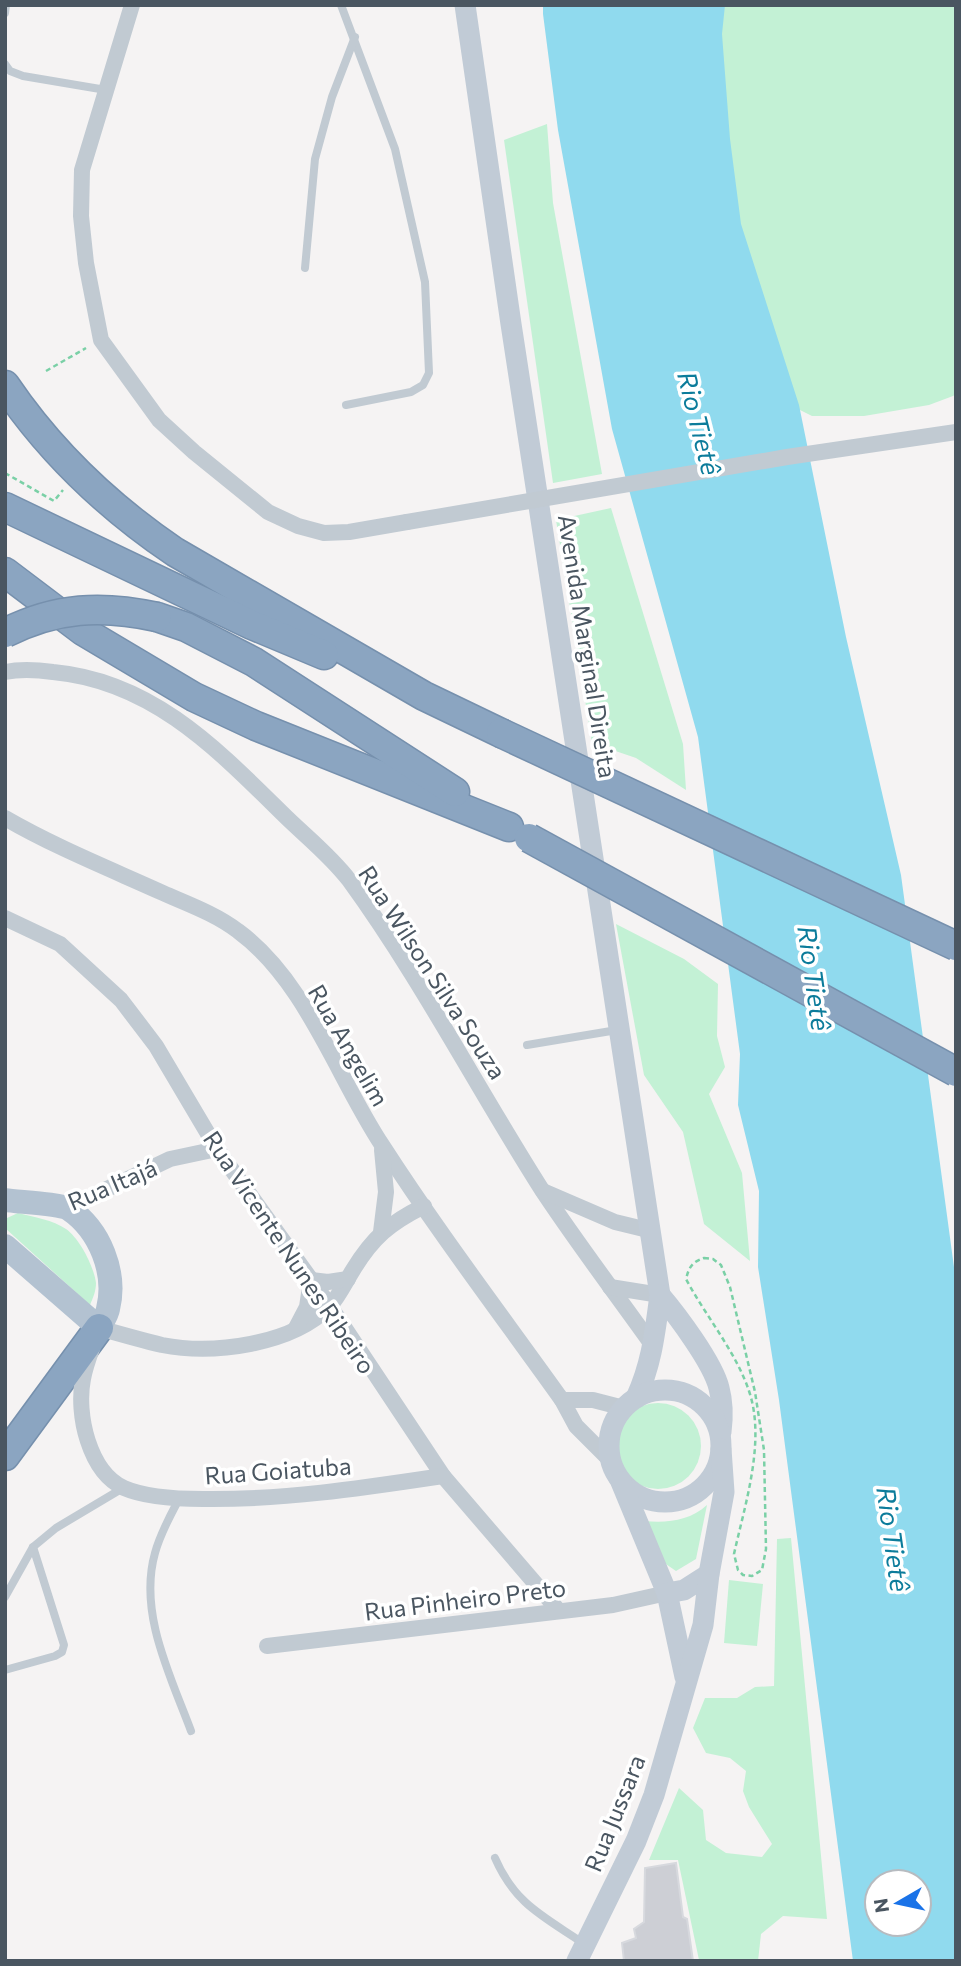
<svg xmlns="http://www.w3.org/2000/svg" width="961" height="1966" font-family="Commissioner,sans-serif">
	<rect width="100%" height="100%" fill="#f5f3f3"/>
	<g fill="#c3f1d5">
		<path d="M724,5H956V394L953,396L929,405L864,416H812L798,409L748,298L718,57Z"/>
		<path d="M547,124L553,203L602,474L553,483L504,140Z"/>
		<path d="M611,508L683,744L686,790L636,758L592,743L556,520Z"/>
		<path d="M616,924L684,959L718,984L717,1036L725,1067L709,1094L742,1173L750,1261L704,1224L683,1132L644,1075Z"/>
		<path d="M18,1213C34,1217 53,1220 66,1229C80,1239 94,1267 96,1283C96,1291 93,1298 90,1305L5,1228L7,1218Z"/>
		<circle cx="658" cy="1446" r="43"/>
		<path d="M707,1505L696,1559L676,1571L660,1560L644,1521C668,1523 689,1521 707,1505Z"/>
		<path d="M791,1538L827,1919L783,1916L761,1934L758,1961L699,1960L678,1860H649L679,1788L703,1810L706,1840L726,1853L762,1857L772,1844L749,1807L743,1791L746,1771L730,1758L706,1753L693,1728L705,1698H737L755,1687L774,1686L777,1539Z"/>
		<path d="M729,1580L763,1584L757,1646L724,1643Z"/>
	</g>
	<path fill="#90daee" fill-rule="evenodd" d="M543,5H725L722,34L730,139L741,224L799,405L846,637L901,875L956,1282V1961H853L779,1400L758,1267L759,1191L738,1105L740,1054L698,737L612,429L558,130L543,14ZM877,1882H919V1924H877Z"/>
	<path fill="#cdcfd5" stroke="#d7d9de" stroke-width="2" d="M676,1863L683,1917L687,1919L693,1961H624L622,1943L636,1938L634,1929L644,1922L645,1868Z"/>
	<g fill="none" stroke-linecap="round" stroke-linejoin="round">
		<defs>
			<g id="highway">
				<path d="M5,385C51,453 107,506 175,552L424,696L501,733"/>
				<path d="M5,507L252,625L324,655"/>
				<path d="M5,572L83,631L194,697L256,726L509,827"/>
				<path d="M157,617L186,627L254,662L455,792"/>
				<path d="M5,1456L99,1328"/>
			</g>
		</defs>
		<use href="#highway" stroke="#7690ad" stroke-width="31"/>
		<g stroke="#7ad0a6" stroke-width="2.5" stroke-dasharray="5 3.5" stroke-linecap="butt">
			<path d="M46,371L86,348"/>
			<path d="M5,473L54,501L63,490"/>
			<path d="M704,1258L713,1259L721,1265L730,1287L755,1392L764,1450L766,1549L762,1570L752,1576L743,1575L738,1570L734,1554C745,1504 766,1441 749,1391C736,1352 705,1315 686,1279C689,1267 692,1262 704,1258Z"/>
		</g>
		<g stroke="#c1cad2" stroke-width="8">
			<path d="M341,5L395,149L425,282L429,373L423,385L411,392L346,405"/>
			<path d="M5,13L6,5"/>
			<path d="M5,64L10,71L23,76L106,90"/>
			<path d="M305,268L315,159L332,97L355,37"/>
			<path d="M527,1045L617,1030"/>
			<path d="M179,1499C170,1516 160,1534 155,1553C138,1613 171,1677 191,1731"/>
			<path d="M5,1597L33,1547L56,1528L123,1488"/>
			<path d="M5,1670L55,1656L62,1652L64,1645L33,1547"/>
			<path d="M495,1858C515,1904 543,1916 583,1943"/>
		</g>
		<g stroke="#c1cad2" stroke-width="16">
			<path d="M132,5L82,170L81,216L86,263L101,340L159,420L194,452L268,512L298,526L324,533L349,532L407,522"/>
			<path d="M5,672C20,669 38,670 53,672C151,681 215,747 282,813C304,835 330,855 349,880C421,979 477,1088 542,1190C577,1243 616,1294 653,1346"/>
			<path d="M5,818C55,847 110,869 163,893C188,904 216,914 238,931C306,981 337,1077 382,1145C438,1232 502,1316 562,1400L576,1426L612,1462"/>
			<path d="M5,918L60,944L121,1000L156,1046L217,1149L330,1306L443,1476L558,1610"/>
			<path d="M543,1191L615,1222L652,1231"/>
			<path d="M424,1206C390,1223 373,1237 353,1270C346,1281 339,1296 330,1306C292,1345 213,1355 162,1345C141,1340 120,1334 99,1328C94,1345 86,1362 83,1379C76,1414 89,1472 124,1488C147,1498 179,1499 203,1499C285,1500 363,1488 443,1476"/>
			<path d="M67,1208L170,1159L217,1149"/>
			<path d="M381,1232L386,1192L382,1150"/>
			<path d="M610,1287L660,1295"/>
			<path d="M296,1328L307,1307L311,1280L328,1282L348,1279"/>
			<path d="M562,1400H593L624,1408"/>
			<path d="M267,1646L613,1605L667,1593"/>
		</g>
		<g stroke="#c1cbd6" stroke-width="21">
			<path d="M465,5L511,324L660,1295C655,1332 652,1363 636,1398"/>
			<path d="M660,1295C677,1315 713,1363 719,1388C723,1403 723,1417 721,1432"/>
			<circle cx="665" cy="1446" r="56"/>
			<path d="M621,1482L667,1593L685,1677"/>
			<path d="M667,1593L684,1590L709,1574"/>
			<path d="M577,1961L636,1841L654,1795L703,1625L709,1574L724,1492L721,1449"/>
		</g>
		<path stroke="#b3c2d1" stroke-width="24" d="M5,1200C18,1202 60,1204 69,1209C100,1230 117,1273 108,1309C107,1315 102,1322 99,1328L5,1246"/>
		<use href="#highway" stroke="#8ba5c1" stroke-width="28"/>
		<defs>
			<g id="highway-bridge">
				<path d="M5,633C56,607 102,605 157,617"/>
				<path d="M501,733L956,946"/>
				<path d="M529,838L956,1072"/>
			</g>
		</defs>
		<use href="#highway-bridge" stroke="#7690ad" stroke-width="31" stroke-linecap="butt"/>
		<path stroke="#c1cad2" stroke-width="16" d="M407,522L787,457L956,432"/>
		<use href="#highway-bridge" stroke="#8ba5c1" stroke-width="28"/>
	</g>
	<g text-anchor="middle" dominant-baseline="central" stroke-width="7" stroke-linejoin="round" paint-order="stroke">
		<g font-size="24" fill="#4a5661" stroke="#fff">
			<text transform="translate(588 646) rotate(81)">Avenida Marginal Direita</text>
			<text transform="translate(433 972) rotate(57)">Rua Wilson Silva Souza</text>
			<text transform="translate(349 1045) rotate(60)">Rua Angelim</text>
			<text transform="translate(112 1184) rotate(-23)">Rua Itajá</text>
			<text transform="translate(290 1252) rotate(56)">Rua Vicente Nunes Ribeiro</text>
			<text transform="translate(278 1470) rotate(-4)">Rua Goiatuba</text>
			<text transform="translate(465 1599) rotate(-7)">Rua Pinheiro Preto</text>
			<text transform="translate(614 1813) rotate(-68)">Rua Jussara</text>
		</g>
		<g font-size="26" font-style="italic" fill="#0c7c9b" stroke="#fff">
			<text transform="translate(700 423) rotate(76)">Rio Tietê</text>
			<text transform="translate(815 978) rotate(82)">Rio Tietê</text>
			<text transform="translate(894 1539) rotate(82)">Rio Tietê</text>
		</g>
	</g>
	<rect width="961" height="1966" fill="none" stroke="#4a5661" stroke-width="14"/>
	<g transform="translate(898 1903) rotate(261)"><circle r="33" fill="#ffffff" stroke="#b7bbc0" stroke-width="2"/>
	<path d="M0-5L12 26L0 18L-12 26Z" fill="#1a73e8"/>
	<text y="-10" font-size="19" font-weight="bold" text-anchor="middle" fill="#4a5661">N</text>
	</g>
</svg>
